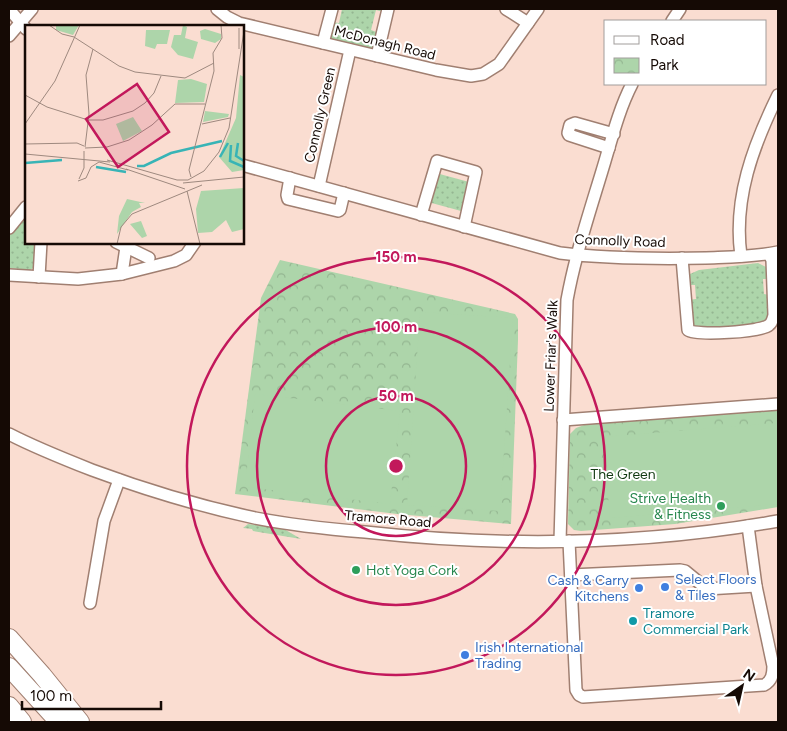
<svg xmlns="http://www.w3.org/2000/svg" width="787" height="731" font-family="Figtree,sans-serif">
	<defs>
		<pattern id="grass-dots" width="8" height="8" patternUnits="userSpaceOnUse" patternTransform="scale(1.25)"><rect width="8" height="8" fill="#add5aa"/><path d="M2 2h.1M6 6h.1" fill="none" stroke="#94b691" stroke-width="1.8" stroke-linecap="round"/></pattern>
		<pattern id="park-crowns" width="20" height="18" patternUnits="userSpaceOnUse" patternTransform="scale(1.25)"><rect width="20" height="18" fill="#add5aa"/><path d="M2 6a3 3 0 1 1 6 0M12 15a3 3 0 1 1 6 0" fill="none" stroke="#94b691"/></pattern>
	</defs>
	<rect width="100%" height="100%" fill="#faddd1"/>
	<g fill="url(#grass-dots)">
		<path d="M342,9H384L383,12L376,10L371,30L379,33L375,47L371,49L331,40L329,38L332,22L339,23Z"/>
		<path d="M436,173L469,182L461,211L428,202Z"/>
		<path d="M22,220L26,221V242L38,243L36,266L30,270L9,268V232Z"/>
		<path d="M758,263L766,267L768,279H763L764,294L769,295C769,306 771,317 761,324L698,329L691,324L688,300L696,299L695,285H687L690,274L699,270Z"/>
		<path d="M248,524L284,529L301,539L253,531L252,529L243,528Z"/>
	</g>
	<g fill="url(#park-crowns)">
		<path d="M280,260L515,314L518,319V340L511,524L397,514L235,494L261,298Z"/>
		<path d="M778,410V507L675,524L581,531L574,530L568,524L570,434L576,428L587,424Z"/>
	</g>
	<g fill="#add5aa">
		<path d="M420,312L513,318L500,511L407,505Z"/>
		<path d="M255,394L400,411L390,504L245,487Z"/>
		<path d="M778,423V504L610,518L603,437Z"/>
	</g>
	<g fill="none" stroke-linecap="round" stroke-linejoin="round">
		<defs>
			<g id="minor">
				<path d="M9,9L26,29"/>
				<path d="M217,9L227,17L239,23L436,70L471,76L483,74L499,64L538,9"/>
				<path d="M506,9L528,23"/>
				<path d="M672,21L680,9"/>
				<path d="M9,36L32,9"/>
				<path d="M323,43L332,9"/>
				<path d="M377,56L388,9"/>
				<path d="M609,148L569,135L568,133L570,125L575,123L614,134"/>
				<path d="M242,165L560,253C609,259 657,259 706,258C730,257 754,257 778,252"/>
				<path d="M290,178L287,195L288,199L338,211L340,210L344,193"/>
				<path d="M319,186L350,50"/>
				<path d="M421,215L437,161L476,172L464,227"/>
				<path d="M9,228L26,207"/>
				<path d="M116,242L149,258"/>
				<path d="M741,256C733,199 753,146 778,95"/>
				<path d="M682,258L688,330C696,336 761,332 769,325C772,323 773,319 774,315L772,260L769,254"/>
				<path d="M122,274L126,247"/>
				<path d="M9,275L78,279L122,274L174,261L186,255L195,242"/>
				<path d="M39,277L41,242"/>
				<path d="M563,420L778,404"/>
				<path d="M9,434C36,448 64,459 92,470C146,490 199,506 255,518C291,525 328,529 365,532C502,547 643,545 778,521"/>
				<path d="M560,541L567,300C575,256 589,214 602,171C611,142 618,111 632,84"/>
				<path d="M569,541L576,690L579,695L583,697L764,685C772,681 773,674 773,666L756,586"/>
				<path d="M571,575L680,570L685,571L707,589L756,586L748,526"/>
				<path d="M90,603L104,521L119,480"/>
			</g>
			<g id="highway">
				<path d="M9,638L42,675L80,722"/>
				<path d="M9,667L59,722"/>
				<path d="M9,706L22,722"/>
			</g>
		</defs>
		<use href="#minor" stroke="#a07f71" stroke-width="14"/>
		<use href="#highway" stroke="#a07f71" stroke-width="20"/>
		<use href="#minor" stroke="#fff" stroke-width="11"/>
		<use href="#highway" stroke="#fff" stroke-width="18"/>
	</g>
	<g fill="none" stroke="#c2185b" stroke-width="2.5">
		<circle cx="396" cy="466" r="70"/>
		<circle cx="396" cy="466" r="139"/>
		<circle cx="396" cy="466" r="209"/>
	</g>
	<g fill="#2e9e5b" stroke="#fff" stroke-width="2">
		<circle cx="721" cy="506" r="5"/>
		<circle cx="356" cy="570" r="5"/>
	</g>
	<g fill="#3f7fe0" stroke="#fff" stroke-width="2">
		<circle cx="665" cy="587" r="5"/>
		<circle cx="639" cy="588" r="5"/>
		<circle cx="465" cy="655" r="5"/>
	</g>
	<circle fill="#0f9aa8" stroke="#fff" stroke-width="2" cx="633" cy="621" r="5"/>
	<g text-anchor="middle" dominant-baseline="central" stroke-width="4" stroke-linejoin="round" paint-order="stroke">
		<g font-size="14" fill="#150a05" stroke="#fff">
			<text transform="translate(385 43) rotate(14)">McDonagh Road</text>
			<text transform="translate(320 115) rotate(-77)">Connolly Green</text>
			<text transform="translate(620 241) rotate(2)">Connolly Road</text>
			<text transform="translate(551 356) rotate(-88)">Lower Friar's Walk</text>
			<text transform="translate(388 519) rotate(5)">Tramore Road</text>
		</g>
		<g font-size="14" fill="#123a12" stroke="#fff">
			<text x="623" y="474">The Green</text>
		</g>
		<g font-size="14" fill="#27864d" stroke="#fff" text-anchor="end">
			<text x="711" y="498">Strive Health<tspan x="711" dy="16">&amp; Fitness</tspan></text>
			<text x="366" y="570" text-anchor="start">Hot Yoga Cork</text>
		</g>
		<g font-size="14" fill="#366cbe" stroke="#fff" text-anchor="start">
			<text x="675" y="579">Select Floors<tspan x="675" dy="16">&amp; Tiles</tspan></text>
			<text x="629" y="580" text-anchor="end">Cash &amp; Carry<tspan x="629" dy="16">Kitchens</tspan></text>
			<text x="475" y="647">Irish International<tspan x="475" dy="16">Trading</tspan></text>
		</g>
		<g font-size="14" fill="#0d838f" stroke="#fff" text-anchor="start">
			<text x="643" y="613">Tramore<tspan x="643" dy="16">Commercial Park</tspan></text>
		</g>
	</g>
	<g transform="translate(25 25)">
		<rect width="219" height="219" fill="#faddd1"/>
		<path d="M180,86L204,89L203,92L178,97ZM219,163V204L207,207L201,195L187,207L173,208L171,184L176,166ZM102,174L120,178H114L116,182L107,187L92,209L94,191ZM116,196L122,211L117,213L105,199Z" fill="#add5aa"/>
		<path d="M158,0L162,2L160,13L173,17L168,34L153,30L146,22L149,10H156Z" fill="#add5aa"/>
		<path d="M31,0H54L48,10L31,5ZM145,5L142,19H132L130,24L120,21L121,5ZM215,50L219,52V145L207,147L194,132L211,93ZM108,92L117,106L98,116L91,99Z" fill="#add5aa"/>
		<path d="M180,4L196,9V14L190,18L176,14L175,6ZM166,54L182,59L179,77L150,78L153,55Z" fill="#add5aa"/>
		<path fill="none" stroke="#38b4b6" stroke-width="2.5" d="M213,118L211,131L219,136M206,120L205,136L219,142M195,132L203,118M0,138L37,135M112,141H119L146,128L197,116M71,142L101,147"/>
		<path fill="none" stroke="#9e897f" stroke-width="1" d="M24,0L37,9L49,12L94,41L110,47L160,53L189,38M214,24V3M0,70L22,82L63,95H78L108,86L120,78L129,68L136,51M0,99L30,56L55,0M177,99L205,93M0,119L52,118L59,121M60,122L64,89L61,50L68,24M60,123L82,122L104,115L127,100L150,79H180M0,129L85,137M82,135L152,155H163L179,146L194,127L204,103L219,6M66,142L74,137L103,145M101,144L160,164M166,152L164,145L189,46L188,28L197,13L196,0M54,154L59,143V126M53,156L61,153L66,142M158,158L219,152M162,166L175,219M92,219L96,202L107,189L177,160"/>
		<path fill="#c2185b" fill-opacity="0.15" stroke="#c2185b" stroke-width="2.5" d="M112,59L144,107L93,142L61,94Z"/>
		<rect width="219" height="219" fill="none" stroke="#150a05" stroke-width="2.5"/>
	</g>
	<circle cx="396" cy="466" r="8" fill="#c2185b" stroke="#fff" stroke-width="2.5"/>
	<g font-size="15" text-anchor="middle" font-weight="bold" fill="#c2185b" stroke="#fff" stroke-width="4" stroke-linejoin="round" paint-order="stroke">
		<text x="396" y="262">150 m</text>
		<text x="396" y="332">100 m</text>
		<text x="396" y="401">50 m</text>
	</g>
	<rect width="787" height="731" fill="none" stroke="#150a05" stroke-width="20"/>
	<rect x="604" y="20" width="162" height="65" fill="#ffffff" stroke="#a19d9b"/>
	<rect x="614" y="36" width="25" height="8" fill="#ffffff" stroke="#a19d9b"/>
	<text x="650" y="45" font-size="15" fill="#150a05">Road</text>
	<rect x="614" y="58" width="25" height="15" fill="url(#park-crowns)" stroke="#a19d9b"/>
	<text x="650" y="70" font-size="15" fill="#150a05">Park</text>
	<g transform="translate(742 686) rotate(34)" stroke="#ffffff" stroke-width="4" paint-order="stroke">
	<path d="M0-4L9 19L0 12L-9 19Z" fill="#150a05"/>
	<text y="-8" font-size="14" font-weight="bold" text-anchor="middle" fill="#150a05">N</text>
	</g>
	<path d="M22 701v8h139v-8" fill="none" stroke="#150a05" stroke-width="2.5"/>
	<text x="30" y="701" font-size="15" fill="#150a05" stroke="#ffffff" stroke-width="4" paint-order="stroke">100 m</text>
</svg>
